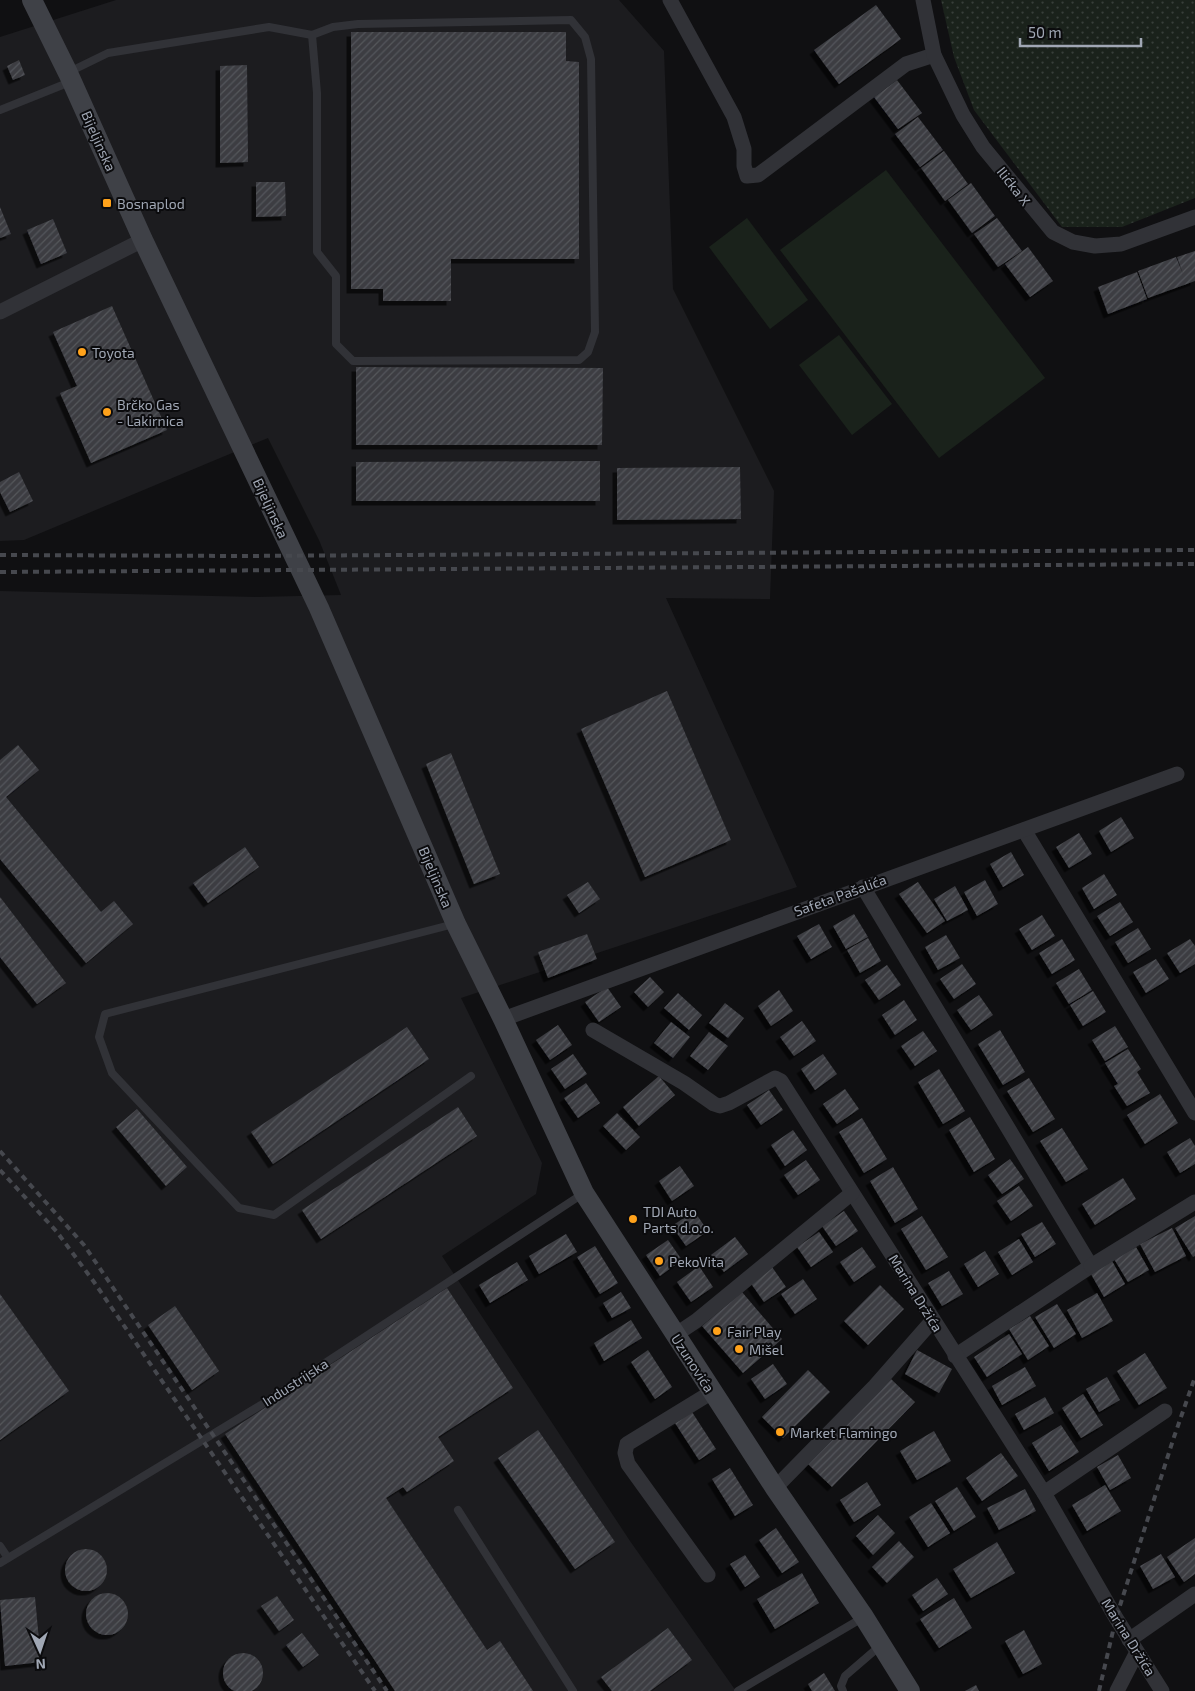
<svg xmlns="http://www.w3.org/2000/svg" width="1195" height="1691" font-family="'Exo 2',sans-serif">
	<defs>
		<pattern id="park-dots" width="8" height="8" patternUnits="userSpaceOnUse" patternTransform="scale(1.25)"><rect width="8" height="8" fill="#1a221b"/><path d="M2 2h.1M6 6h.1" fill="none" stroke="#383f3a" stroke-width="1.8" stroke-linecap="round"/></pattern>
		<pattern id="building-hatch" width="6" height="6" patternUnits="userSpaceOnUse" patternTransform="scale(1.25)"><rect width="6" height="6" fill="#3c3d42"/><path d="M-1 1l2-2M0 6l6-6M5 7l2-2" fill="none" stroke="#55565b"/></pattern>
		<filter id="shadow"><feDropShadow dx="-4.5" dy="4.5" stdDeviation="0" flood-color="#0009"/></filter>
	</defs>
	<rect width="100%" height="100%" fill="#101012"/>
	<path fill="#1c1c1f" d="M116,0H619L664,51L673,289L774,491L770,599L666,598L797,887L461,998L542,1163L536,1194L442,1256L630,1541L736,1691H0V591L257,597L341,595L319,540L268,438L24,540L0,541V37Z"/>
	<g fill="#1a221b">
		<path d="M886,170L1045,378L939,458L780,250Z"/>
		<path d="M747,218L808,300L770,329L709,247Z"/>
		<path d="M839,335L892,404L852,435L799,365Z"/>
	</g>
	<path fill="url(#park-dots)" d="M941,0H1195V198L1122,227H1062L974,110L954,57Z"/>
	<g fill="url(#building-hatch)" filter="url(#shadow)">
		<path d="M876,5L901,39L839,84L814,50Z"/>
		<path d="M351,32H566V61L579,62V259H451V301H383V289H351Z"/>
		<path d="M19,60L25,75L13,80L7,66Z"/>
		<path d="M247,65L248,162L220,163V66Z"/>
		<path d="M897,80L922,113L898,129L874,97Z"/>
		<path d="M918,117L943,150L920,167L895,134Z"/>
		<path d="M944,151L968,184L945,201L921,168Z"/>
		<path d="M256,182H285L286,216L256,217Z"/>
		<path d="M971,183L995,216L972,233L948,200Z"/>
		<path d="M0,207L11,234L0,238Z"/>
		<path d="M997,218L1022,251L998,267L974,234Z"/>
		<path d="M53,219L67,253L41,264L27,230Z"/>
		<path d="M1028,247L1053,281L1030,297L1005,264Z"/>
		<path d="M1195,251V281L1148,298L1138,271L1176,257L1183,274L1177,257Z"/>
		<path d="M1137,272L1147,299L1108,314L1098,287Z"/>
		<path d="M112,306L167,430L91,463L60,393L77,386L53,332Z"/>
		<path d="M356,367L603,368L602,445H356Z"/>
		<path d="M600,461V501H356V462Z"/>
		<path d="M740,467L741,519L617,520V468Z"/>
		<path d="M19,472L33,501L10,512L0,492V482Z"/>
		<path d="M667,691L731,840L645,877L581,729Z"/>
		<path d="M18,745L39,770L6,797L101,912L114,901L133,924L86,963L0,859V760Z"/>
		<path d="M451,753L500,874L474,884L426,764Z"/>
		<path d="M1121,817L1134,838L1111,852L1099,831Z"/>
		<path d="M1079,833L1092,854L1069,868L1056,847Z"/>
		<path d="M245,847L259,867L208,903L193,883Z"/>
		<path d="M1011,852L1024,875L1003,887L990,864Z"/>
		<path d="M1104,874L1117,895L1094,909L1082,888Z"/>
		<path d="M985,880L998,904L977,916L964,892Z"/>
		<path d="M588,882L600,899L579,913L567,895Z"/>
		<path d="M918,882L945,921L927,933L899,894Z"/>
		<path d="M955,886L968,910L947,921L934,899Z"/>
		<path d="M0,897L66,983L37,1004L0,957Z"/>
		<path d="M1120,902L1133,922L1110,936L1097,916Z"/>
		<path d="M854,914L868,937L846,949L833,926Z"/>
		<path d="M1042,915L1055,936L1032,950L1019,929Z"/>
		<path d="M819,924L832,947L811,959L797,936Z"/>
		<path d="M1138,928L1151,949L1128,963L1115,942Z"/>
		<path d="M587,934L597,959L548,978L538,952Z"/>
		<path d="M946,935L960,958L938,970L925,947Z"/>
		<path d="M868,938L881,961L860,973L847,950Z"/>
		<path d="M1062,939L1075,960L1052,974L1039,953Z"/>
		<path d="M1190,939L1195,946V964L1180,973L1167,953Z"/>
		<path d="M1156,959L1169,979L1146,993L1133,972Z"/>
		<path d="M962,964L976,984L954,999L940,979Z"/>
		<path d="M887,965L901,985L879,1000L865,980Z"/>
		<path d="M1079,969L1092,990L1069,1004L1056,983Z"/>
		<path d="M650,977L664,992L648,1007L634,992Z"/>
		<path d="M607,987L621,1007L599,1022L585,1002Z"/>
		<path d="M779,990L793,1011L771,1026L758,1006Z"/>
		<path d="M1093,991L1106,1012L1083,1026L1070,1005Z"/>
		<path d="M678,993L702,1015L689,1030L664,1008Z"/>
		<path d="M979,995L993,1015L971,1030L957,1010Z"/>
		<path d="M904,1000L917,1020L895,1035L882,1015Z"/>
		<path d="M725,1003L744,1018L728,1038L709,1023Z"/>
		<path d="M802,1021L816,1041L794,1056L780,1037Z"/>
		<path d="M671,1022L690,1037L673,1058L654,1043Z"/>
		<path d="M558,1025L572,1045L550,1060L536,1040Z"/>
		<path d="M1115,1026L1128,1047L1105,1061L1092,1040Z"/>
		<path d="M407,1027L429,1059L273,1164L251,1132Z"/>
		<path d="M1000,1030L1025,1072L1003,1085L978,1044Z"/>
		<path d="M923,1031L937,1051L915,1066L901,1046Z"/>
		<path d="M709,1032L728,1046L708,1070L690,1056Z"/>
		<path d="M1128,1049L1141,1069L1137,1072L1150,1093L1127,1106L1114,1086L1118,1084L1105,1063Z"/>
		<path d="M573,1054L587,1074L565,1089L551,1069Z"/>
		<path d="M823,1054L837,1074L815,1090L801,1069Z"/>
		<path d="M939,1069L965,1111L943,1124L918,1082Z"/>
		<path d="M659,1076L675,1095L639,1126L623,1107Z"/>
		<path d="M1029,1078L1055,1119L1033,1132L1007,1091Z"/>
		<path d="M586,1083L600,1103L578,1118L564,1098Z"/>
		<path d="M845,1089L859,1109L837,1124L823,1104Z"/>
		<path d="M769,1090L783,1110L761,1125L747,1105Z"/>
		<path d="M1160,1094L1178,1123L1145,1144L1127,1115Z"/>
		<path d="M458,1107L477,1136L321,1239L302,1210Z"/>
		<path d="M137,1109L187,1167L166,1186L116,1127Z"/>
		<path d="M617,1113L640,1137L626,1150L603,1126Z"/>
		<path d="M970,1117L995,1159L974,1172L949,1130Z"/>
		<path d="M862,1118L887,1159L864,1173L839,1132Z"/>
		<path d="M1062,1128L1088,1169L1066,1182L1040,1141Z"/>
		<path d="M793,1130L807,1150L785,1166L771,1145Z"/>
		<path d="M1190,1138L1195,1146V1164L1180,1173L1167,1152Z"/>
		<path d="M1010,1159L1024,1179L1002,1194L988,1175Z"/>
		<path d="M806,1160L820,1180L798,1195L784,1175Z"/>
		<path d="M680,1166L694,1186L672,1201L659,1181Z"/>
		<path d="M893,1167L918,1209L895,1223L870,1181Z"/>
		<path d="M1123,1178L1136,1199L1095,1225L1082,1204Z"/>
		<path d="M1019,1186L1033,1206L1011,1221L997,1201Z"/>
		<path d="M694,1211L708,1231L686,1246L672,1226Z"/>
		<path d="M844,1211L858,1231L836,1246L822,1226Z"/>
		<path d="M922,1216L948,1257L926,1270L901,1229Z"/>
		<path d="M1195,1216V1256L1193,1257L1175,1228Z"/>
		<path d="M1042,1222L1056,1244L1035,1257L1021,1234Z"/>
		<path d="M1172,1228L1186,1256L1155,1272L1140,1244Z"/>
		<path d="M819,1232L833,1252L811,1267L797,1247Z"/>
		<path d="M566,1234L577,1252L539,1274L529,1256Z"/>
		<path d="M735,1237L748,1254L724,1272L711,1255Z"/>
		<path d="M1019,1239L1033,1262L1012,1275L998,1252Z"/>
		<path d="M668,1240L682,1260L660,1276L646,1255Z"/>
		<path d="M595,1246L618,1283L600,1294L577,1257Z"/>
		<path d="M862,1247L876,1267L854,1282L840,1262Z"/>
		<path d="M1136,1247L1149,1270L1128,1282L1114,1259Z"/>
		<path d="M985,1251L999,1274L978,1287L964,1264Z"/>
		<path d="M1112,1261L1125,1284L1104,1297L1091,1274Z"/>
		<path d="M517,1262L528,1280L490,1303L479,1285Z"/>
		<path d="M699,1266L713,1287L691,1302L677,1282Z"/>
		<path d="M772,1267L786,1287L764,1302L750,1282Z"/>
		<path d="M949,1271L963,1294L942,1306L928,1283Z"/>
		<path d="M803,1279L817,1299L795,1314L781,1294Z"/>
		<path d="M880,1285L904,1309L868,1345L844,1321Z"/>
		<path d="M447,1288L513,1388L438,1437L454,1461L407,1492L403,1487L386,1498L487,1650L500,1641L533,1691H395L225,1434Z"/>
		<path d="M621,1292L631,1308L612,1318L603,1303Z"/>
		<path d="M742,1292L782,1339L743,1373L702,1326Z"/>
		<path d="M1097,1293L1113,1321L1082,1338L1067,1310Z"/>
		<path d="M0,1294L69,1391L0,1440Z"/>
		<path d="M1057,1304L1076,1334L1054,1348L1035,1317Z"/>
		<path d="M175,1306L219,1371L192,1390L148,1325Z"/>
		<path d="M1030,1316L1049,1346L1028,1360L1009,1329Z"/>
		<path d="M631,1320L642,1338L604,1361L594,1343Z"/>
		<path d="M1009,1334L1022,1354L987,1377L974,1357Z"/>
		<path d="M648,1350L672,1387L655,1399L631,1362Z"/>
		<path d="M917,1350L952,1369L939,1393L905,1374Z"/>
		<path d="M1145,1353L1167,1388L1139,1405L1117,1371Z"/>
		<path d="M773,1364L787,1384L765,1399L751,1379Z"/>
		<path d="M1025,1367L1036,1386L1002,1405L992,1386Z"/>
		<path d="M808,1370L830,1392L783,1438L762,1417Z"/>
		<path d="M1107,1377L1120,1400L1099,1412L1086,1389Z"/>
		<path d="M891,1379L915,1402L832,1487L808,1464Z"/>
		<path d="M1083,1394L1103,1425L1081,1438L1062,1408Z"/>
		<path d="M1045,1397L1054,1413L1024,1430L1015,1414Z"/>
		<path d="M692,1412L716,1449L699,1460L675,1423Z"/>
		<path d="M1061,1425L1079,1452L1049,1471L1032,1443Z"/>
		<path d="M538,1430L615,1542L575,1569L498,1458Z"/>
		<path d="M934,1431L951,1461L917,1480L900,1451Z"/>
		<path d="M1001,1453L1018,1476L982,1501L966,1478Z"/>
		<path d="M1118,1455L1131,1478L1110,1490L1097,1467Z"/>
		<path d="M730,1468L753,1505L735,1516L712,1479Z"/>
		<path d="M867,1482L881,1505L854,1522L840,1500Z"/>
		<path d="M1105,1485L1121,1511L1087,1531L1072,1505Z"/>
		<path d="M957,1487L976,1517L954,1531L935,1501Z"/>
		<path d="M1025,1489L1036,1511L999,1530L987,1508Z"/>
		<path d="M931,1503L950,1533L928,1547L909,1517Z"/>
		<path d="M878,1515L895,1533L873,1555L856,1536Z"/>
		<path d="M776,1528L799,1562L782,1573L759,1540Z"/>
		<path d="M1195,1538V1574L1184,1582L1167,1557Z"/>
		<path d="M899,1541L914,1557L887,1583L872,1567Z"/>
		<path d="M997,1542L1015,1573L971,1598L953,1569Z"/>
		<circle cx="86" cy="1570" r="21"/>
		<path d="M1161,1554L1175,1577L1153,1589L1140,1566Z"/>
		<path d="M745,1555L760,1577L745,1587L730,1564Z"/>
		<path d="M802,1573L819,1603L775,1629L757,1599Z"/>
		<path d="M937,1578L948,1594L923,1611L912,1595Z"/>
		<circle cx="107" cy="1614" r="21"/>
		<path d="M277,1596L294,1620L279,1631L261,1606Z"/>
		<path d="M35,1597L41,1662L5,1666L0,1600Z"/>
		<path d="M954,1598L972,1628L939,1648L920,1619Z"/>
		<path d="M668,1628L692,1660L650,1691H612L601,1677Z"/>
		<path d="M1024,1630L1042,1664L1023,1674L1005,1641Z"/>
		<path d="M302,1633L319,1655L303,1667L286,1645Z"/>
		<circle cx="243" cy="1673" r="20"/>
		<path d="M824,1673L835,1691H812L808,1684Z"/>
		<path d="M976,1685L979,1691H965Z"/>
	</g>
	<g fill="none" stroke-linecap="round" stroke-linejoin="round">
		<g stroke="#313237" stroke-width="8">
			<path d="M69,72L108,53L269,27L312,35L317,93V252L336,276V344L353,361L579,360L588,352L595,332L591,59L585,37L571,20L358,24L333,27L312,35"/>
			<path d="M0,110L70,82"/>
			<path d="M454,924L105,1014L99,1037L112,1073L239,1208L274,1215L471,1076"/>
			<path d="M458,1510L573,1691"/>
			<path d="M0,1546L8,1558"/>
			<path d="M0,1563L261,1405L584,1193"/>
			<path d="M738,1691L864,1617"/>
			<path d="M843,1691L841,1686L845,1676L881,1645"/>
		</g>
		<g stroke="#313237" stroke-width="15">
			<path d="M670,0L734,117L744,149V166L747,176L758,175L906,64L934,55"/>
			<path d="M923,0L934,55L963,115L983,147L1053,232L1073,242L1095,246L1121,244L1195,217"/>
			<path d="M0,312L143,240"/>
			<path d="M1024,830L1195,1113"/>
			<path d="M863,887L1091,1266L955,1356"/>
			<path d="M503,1019L1177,774"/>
			<path d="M593,1030L684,1083L714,1104L720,1106L729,1103L775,1078L781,1081L1044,1493L1116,1618L1162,1691"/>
			<path d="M1091,1266L1195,1202"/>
			<path d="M675,1335L696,1321L852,1193"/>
			<path d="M775,1488L875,1386L933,1320"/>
			<path d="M1044,1493L1165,1411"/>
			<path d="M708,1575L628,1464L625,1453L627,1444L712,1392"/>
			<path d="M1129,1640L1195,1594"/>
			<path d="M1117,1691L1137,1652"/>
		</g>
		<path stroke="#3f4147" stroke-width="20" d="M32,0L68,73L143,240L319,608L456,924L503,1019L584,1193L775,1488L864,1617L910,1691"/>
		<g stroke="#46484e" stroke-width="4" stroke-dasharray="6 5" stroke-linecap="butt">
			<path d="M0,555L243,556L1195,550"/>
			<path d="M0,572L1195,564"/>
			<path d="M0,1151L84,1245L387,1691"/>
			<path d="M0,1170L57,1232L94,1282L375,1691"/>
			<path d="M1099,1691L1116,1618L1174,1437L1195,1377"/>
		</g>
	</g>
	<g fill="#ffa21b" stroke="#0b0b0d" stroke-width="2">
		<rect x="102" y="198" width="10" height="10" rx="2.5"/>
		<circle cx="82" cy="352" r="5"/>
		<circle cx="107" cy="412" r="5"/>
		<circle cx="633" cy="1219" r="5"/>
		<circle cx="659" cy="1261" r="5"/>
		<circle cx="717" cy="1331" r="5"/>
		<circle cx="739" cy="1349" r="5"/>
		<circle cx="780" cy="1432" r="5"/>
	</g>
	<g text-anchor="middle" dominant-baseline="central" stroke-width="4" stroke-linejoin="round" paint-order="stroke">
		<g font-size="14" fill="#a0a7b4" stroke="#0b0b0d">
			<text transform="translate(99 141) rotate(66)">Bijeljinska</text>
			<text transform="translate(1014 186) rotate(52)">Ilićka X</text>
			<text transform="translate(271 508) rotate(65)">Bijeljinska</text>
			<text transform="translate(436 877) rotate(67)">Bijeljinska</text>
			<text transform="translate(840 895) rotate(-20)">Safeta Pašalića</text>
			<text transform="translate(916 1293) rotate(58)">Marina Držića</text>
			<text transform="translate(693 1363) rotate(57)">Uzunovića</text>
			<text transform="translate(295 1382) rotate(-33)">Industrijska</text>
			<text transform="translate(1129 1637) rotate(58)">Marina Držića</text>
		</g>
		<g font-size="14" fill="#a0a7b4" stroke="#0b0b0d" text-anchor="start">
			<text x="117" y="203">Bosnaplod</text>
			<text x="92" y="352">Toyota</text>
			<text x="117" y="404">Brčko Gas<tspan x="117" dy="16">- Lakirnica</tspan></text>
			<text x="643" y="1211">TDI Auto<tspan x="643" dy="16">Parts d.o.o.</tspan></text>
			<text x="669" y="1261">PekoVita</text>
			<text x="727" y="1331">Fair Play</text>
			<text x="749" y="1349">Mišel</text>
			<text x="790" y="1432">Market Flamingo</text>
		</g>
	</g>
	<g transform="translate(40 1651) rotate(177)" stroke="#0b0b0d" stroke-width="4" paint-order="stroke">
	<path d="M0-4L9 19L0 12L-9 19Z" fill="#a0a7b4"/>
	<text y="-8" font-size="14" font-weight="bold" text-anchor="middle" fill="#a0a7b4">N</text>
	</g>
	<path d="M1020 38v8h121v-8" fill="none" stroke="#a0a7b4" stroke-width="2.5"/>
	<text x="1028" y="38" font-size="15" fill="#a0a7b4" stroke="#0b0b0d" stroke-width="4" paint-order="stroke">50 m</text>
</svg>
